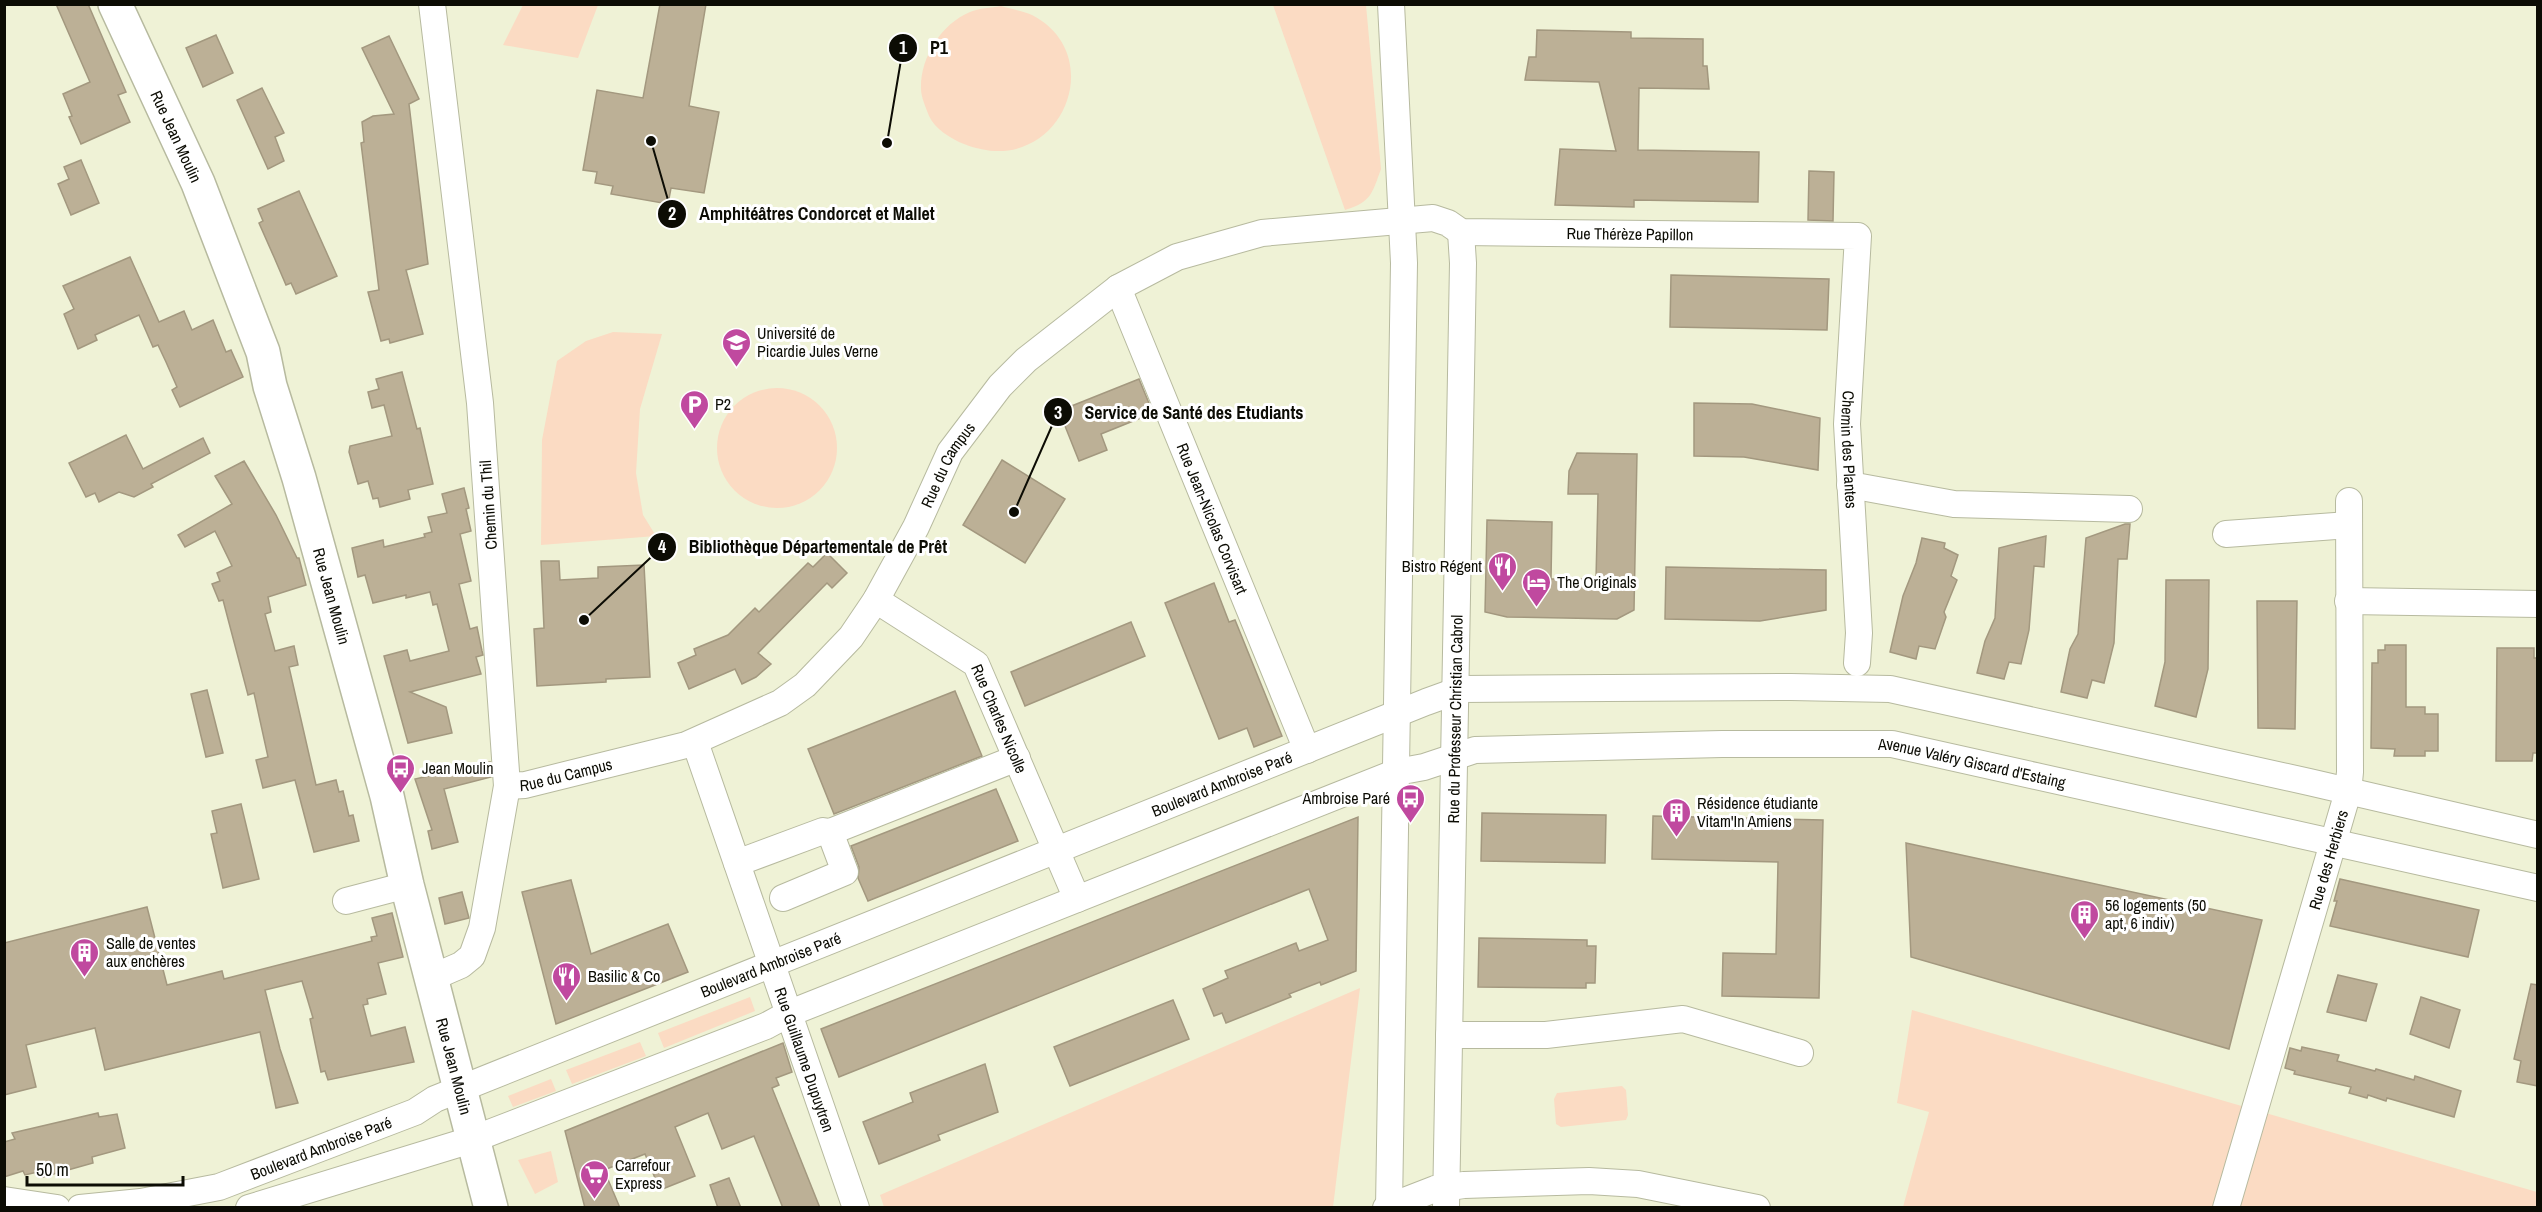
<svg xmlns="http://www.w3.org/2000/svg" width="2542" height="1212" font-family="'Archivo Narrow',sans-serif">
	<rect width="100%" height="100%" fill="#eff2d6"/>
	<g fill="#fbdbc3">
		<path d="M523,5H598L578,58L503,45Z"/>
		<path d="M1273,5H1366L1381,169C1372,194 1371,202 1345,210Z"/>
		<path d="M1001,6C1011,9 1023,11 1032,15C1112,56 1059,182 964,144C951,139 935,129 929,116C926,108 921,97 921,89C920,58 941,24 970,12C979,8 991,8 1001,6Z"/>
		<path d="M613,332L662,334L640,409L636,473L643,515L656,536L541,545L542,440L557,361L586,341Z"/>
		<circle cx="777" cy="448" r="60"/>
		<path d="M1360,988L1333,1207H884L880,1195Z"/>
		<path d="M750,997L755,1011L664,1048L658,1033Z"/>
		<path d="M1912,1010L2537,1192V1207H1903L1929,1112L1897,1103Z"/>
		<path d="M640,1042L646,1056L572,1084L566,1070Z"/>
		<path d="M551,1079L556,1091L513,1107L508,1096Z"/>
		<path d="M1622,1086L1626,1090L1628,1115L1626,1120L1561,1127L1556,1124L1554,1099L1557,1093Z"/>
		<path d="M551,1151L558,1182L535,1194L518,1160Z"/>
	</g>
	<g fill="#bcb096" stroke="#a3987f" stroke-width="1.5">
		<path d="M56,4H88L126,92L118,95L130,122L81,144L69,117L72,116L63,94L90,82Z"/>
		<path d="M660,4H706L689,106L719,112L704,193L671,188L668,204L611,194L613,186L595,183L597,172L583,170L597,90L643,98Z"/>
		<path d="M1537,30L1631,32V38L1703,39V66H1707L1709,89L1639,88L1638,150L1759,152L1758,202L1634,200V207L1555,205L1560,149L1616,151L1599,82L1525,80L1529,57H1536Z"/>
		<path d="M216,35L233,73L203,87L186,48Z"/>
		<path d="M389,36L419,99L409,104L428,264L406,270L423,334L390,343L389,339L381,341L368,292L379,290L361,143L364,142L362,122L373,116L394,114L362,48Z"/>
		<path d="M262,88L284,133L275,137L284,161L268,169L237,100Z"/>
		<path d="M81,160L99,203L71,215L58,184L69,179L64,167Z"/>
		<path d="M1809,171L1834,172L1833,221L1808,220Z"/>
		<path d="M299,191L337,276L296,294L291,283L286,285L274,257L259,223L263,221L258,209Z"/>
		<path d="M130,257L159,322L184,311L192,330L213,320L226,352L231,350L243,377L180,407L172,390L177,387L166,362L158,345L153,347L139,315L95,335L97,340L78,349L64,314L74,309L63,286Z"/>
		<path d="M1671,275L1829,279L1827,330L1670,327Z"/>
		<path d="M402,372L417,429L420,428L433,484L408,490L410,499L380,507L378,498L373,499L368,481L358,484L349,452L350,446L392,436L384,405L372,408L368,392L379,389L376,379Z"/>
		<path d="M1139,379L1153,413L1101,434L1107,450L1079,461L1059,411Z"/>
		<path d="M1694,403L1752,404L1820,418L1818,470L1744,457L1694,456Z"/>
		<path d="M126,435L143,469L203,438L210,453L151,484L153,487L134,497L119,492L99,502L95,493L86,497L69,463Z"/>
		<path d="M1577,453L1637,454L1634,610L1617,619L1507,617L1485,612L1487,520L1552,522L1551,579H1596L1598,494H1568L1569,471Z"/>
		<path d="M1002,460L1065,499L1025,563L963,525Z"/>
		<path d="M244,461L276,515L297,558H299L306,585L268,597L271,612L265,614L275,651L294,646L298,665L289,667L316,785L336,780L339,792L343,791L349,816L353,815L359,841L314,852L295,780L263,788L256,760L268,757L254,693L248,695L223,600L219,601L212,584L220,581L217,573L232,566L215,531L185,547L178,535L232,504L215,476Z"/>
		<path d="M464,488L469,508L466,509L471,531L460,534L471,581L459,584L470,629L477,627L482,651L483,655L476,657L481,674L410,692L446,707L452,733L408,743L384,656L407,650L410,661L449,651L437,604L433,605L430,592L406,598V595L373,603L365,575L358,577L352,548L383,540L384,547L425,537L424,534L432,532L428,517L447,513L442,494Z"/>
		<path d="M2125,524H2130L2127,559H2118L2114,643L2104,683L2092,680L2087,698L2061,692L2070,649L2078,634L2086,538Z"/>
		<path d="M2046,536L2044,567L2034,566L2029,630L2021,664L2009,662L2004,679L1977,673L1985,641L1995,618L1999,548Z"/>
		<path d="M1922,538L1945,543L1944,548L1958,555L1951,576L1957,580L1944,612L1946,617L1935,649L1919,646L1916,659L1890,652L1903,596L1916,563Z"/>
		<path d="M827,553L847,573L832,588L827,583L758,653L771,664L756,677L742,684L735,669L689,689L678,663L696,655L694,649L728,635L755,608L759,612L808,563L813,567Z"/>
		<path d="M541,561H559L560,580L598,578V567L644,565L650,677L606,679V682L537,686L534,629L544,628Z"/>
		<path d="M1666,567L1826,570V610L1760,621L1665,619Z"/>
		<path d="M2166,580H2209L2208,669L2196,717L2155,706L2165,662Z"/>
		<path d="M1214,583L1229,622L1235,620L1282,736L1254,747L1247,728L1219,739L1165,603Z"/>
		<path d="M2257,601H2297L2295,729L2258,728Z"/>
		<path d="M1131,622L1145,656L1025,706L1011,672Z"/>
		<path d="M2385,645H2406V707H2425V714H2438V751H2425V756H2394L2395,749L2371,748L2372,663H2378V650H2385Z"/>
		<path d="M2497,648H2534V658H2538V753H2533L2532,761H2496Z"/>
		<path d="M207,690L223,753L206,757L191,694Z"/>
		<path d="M955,691L982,756L834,814L808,749Z"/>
		<path d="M490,762L491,777L444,789L458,842L432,849L428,831L432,830L415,779Z"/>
		<path d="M996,789L1018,841L868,901L858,878L859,867L851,846Z"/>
		<path d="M241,804L259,879L223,888L211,834L217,833L212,811Z"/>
		<path d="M1482,813L1606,815L1605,863L1481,861Z"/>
		<path d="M1653,816L1823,820L1819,998L1722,996L1723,953L1776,954L1778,862L1652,859Z"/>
		<path d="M1358,817L1356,971L1321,985L1320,982L1289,994L1291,997L1226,1023L1222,1013L1214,1016L1203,989L1228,978L1225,971L1296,943L1299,951L1328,940L1309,889L839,1077L821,1029Z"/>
		<path d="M1906,843L2262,920L2229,1049L1911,957Z"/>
		<path d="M2340,879L2479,910L2468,957L2330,926L2337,901H2334Z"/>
		<path d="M571,880L591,954L668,924L688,972L556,1024L522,892Z"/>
		<path d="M462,892L469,918L445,924L439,898Z"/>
		<path d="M147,907L167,985L222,971L224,979L372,941L371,937L377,936L372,918L392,913L403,957L378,963L386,994L367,999L368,1004L363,1005L371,1036L405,1027L414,1062L328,1080L325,1071L321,1072L310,1019L313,1018L302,981L265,990L280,1049L298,1103L276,1108L260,1032L105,1070L95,1028L26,1045L36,1087L4,1095V943Z"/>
		<path d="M1479,938L1587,940V946H1596L1595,983H1586V988L1478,987Z"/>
		<path d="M2338,975L2377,984L2366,1021L2327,1012Z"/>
		<path d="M2531,984L2538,985V1086L2517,1082L2521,1061L2514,1059Z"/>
		<path d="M2421,997L2460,1010L2449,1048L2410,1034Z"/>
		<path d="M1173,1000L1189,1039L1070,1086L1054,1047Z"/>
		<path d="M783,1043L792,1072L776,1078L779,1085L772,1088L820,1208H783L754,1136L722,1149L708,1113L675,1127L695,1176L660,1190L645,1154L604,1170L620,1208H585L565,1131Z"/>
		<path d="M2302,1047L2339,1055L2337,1061L2375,1071L2376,1069L2414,1080L2415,1076L2461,1091L2454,1117L2387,1098L2386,1101L2368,1095L2367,1098L2349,1093L2351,1087L2294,1074L2295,1071L2285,1068L2290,1048L2301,1051Z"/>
		<path d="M985,1064L998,1112L938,1135L940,1140L879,1164L863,1122L913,1102L910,1093Z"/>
		<path d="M98,1113L99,1117L117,1114L125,1148L92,1157L93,1163L43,1177L42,1171L25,1175L23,1171L4,1177V1142L15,1139L12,1133Z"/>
		<path d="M729,1178L741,1208H718L710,1185Z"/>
	</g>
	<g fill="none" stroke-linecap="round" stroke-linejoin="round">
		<defs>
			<g id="minor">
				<path id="s1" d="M1118,288L1307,750"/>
				<path d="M1850,485L1954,504L2129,509"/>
				<path d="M2226,534L2349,525"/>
				<path id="s2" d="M876,600L976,664L1077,899"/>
				<path d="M2348,601L2538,604"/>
				<path id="s3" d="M695,742L856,1208"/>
				<path id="s4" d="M507,786L525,785L686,745L780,703L805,685L851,637L876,600L916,527L950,452L1000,386L1026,360L1118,288L1177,257L1262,233L1433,218L1448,223L1461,232L1858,236L1847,424L1859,633L1857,663"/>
				<path d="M737,863L823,831L830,832L1017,758"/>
				<path d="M783,898L845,872L830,832"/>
				<path d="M346,901L407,885"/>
				<path d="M431,978L461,965L472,956L482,928L507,786L480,403L432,4"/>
				<path d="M1449,1035H1546L1683,1019L1800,1053"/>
				<path d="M4,1200L57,1208"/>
				<path id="s5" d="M80,1208L141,1202L219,1187L415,1112L435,1099L1426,702L1462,689L1791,687L1890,689L2309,782L2538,835"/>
				<path id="s6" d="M249,1208L471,1140L766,1026L790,1013L1397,772L1424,767L1475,750L1722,744H1892L2538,888"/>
				<path d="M1386,1208L1435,1189L1464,1185L1589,1181L1638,1184L1757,1208"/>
				<path d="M1389,1208L1404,263L1391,4"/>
				<path id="s7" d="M1446,1208L1463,263L1461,232"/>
				<path id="s8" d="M2226,1208L2348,792L2350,772L2349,501"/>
			</g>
			<g id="major">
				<path id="s9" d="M115,4L198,183L263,352L270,386L299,478L387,796L407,885L491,1208"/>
			</g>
		</defs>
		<use href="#minor" stroke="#b7ba9f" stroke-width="28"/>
		<use href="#major" stroke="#b7ba9f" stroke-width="36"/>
		<use href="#minor" stroke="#fff" stroke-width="26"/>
		<use href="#major" stroke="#fff" stroke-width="33"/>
	</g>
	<defs>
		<symbol id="university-pin" viewBox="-11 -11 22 30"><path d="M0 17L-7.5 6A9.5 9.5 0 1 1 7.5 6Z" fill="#c0499f" stroke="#fff"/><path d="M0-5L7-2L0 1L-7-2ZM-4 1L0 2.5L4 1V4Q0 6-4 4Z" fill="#fff"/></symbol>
		<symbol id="parking-pin" viewBox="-11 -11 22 30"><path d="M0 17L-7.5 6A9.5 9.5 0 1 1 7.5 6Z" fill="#c0499f" stroke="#fff"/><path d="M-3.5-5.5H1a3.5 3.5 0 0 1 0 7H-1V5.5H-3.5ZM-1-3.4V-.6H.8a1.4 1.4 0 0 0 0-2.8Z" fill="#fff"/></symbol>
		<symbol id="restaurant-pin" viewBox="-11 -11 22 30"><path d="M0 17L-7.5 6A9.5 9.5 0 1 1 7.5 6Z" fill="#c0499f" stroke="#fff"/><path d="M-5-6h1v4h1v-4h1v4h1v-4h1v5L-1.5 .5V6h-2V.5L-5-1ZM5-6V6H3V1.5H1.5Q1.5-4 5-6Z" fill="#fff"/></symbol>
		<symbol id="hotel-pin" viewBox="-11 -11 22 30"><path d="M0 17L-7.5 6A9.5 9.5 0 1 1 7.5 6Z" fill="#c0499f" stroke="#fff"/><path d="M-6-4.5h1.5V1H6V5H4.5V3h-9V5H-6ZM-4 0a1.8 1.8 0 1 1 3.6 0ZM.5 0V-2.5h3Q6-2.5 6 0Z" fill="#fff"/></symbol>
		<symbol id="bus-pin" viewBox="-11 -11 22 30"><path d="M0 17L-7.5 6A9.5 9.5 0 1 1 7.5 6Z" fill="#c0499f" stroke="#fff"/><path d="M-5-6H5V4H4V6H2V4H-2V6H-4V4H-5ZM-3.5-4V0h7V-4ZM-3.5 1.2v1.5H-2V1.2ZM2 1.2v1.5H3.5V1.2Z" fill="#fff"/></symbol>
		<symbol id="building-pin" viewBox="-11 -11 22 30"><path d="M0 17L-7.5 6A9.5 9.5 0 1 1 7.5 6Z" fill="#c0499f" stroke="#fff"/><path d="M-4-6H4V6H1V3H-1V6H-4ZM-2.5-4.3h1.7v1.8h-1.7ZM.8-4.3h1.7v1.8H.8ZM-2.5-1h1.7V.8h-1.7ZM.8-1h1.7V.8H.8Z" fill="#fff"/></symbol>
		<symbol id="supermarket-pin" viewBox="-11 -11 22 30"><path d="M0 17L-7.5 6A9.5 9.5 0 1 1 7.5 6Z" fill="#c0499f" stroke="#fff"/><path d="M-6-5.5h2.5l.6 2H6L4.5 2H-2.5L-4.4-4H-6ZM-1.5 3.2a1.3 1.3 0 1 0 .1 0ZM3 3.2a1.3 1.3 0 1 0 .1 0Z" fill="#fff"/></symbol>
	</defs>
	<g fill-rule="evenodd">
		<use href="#university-pin" x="720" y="326" width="33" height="45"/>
		<use href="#parking-pin" x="678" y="388" width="33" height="45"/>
		<use href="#restaurant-pin" x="1486" y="550" width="33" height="45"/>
		<use href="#hotel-pin" x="1520" y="566" width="33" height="45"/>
		<use href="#bus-pin" x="384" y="752" width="33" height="45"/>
		<use href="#bus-pin" x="1394" y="782" width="33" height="45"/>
		<use href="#building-pin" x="1660" y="796" width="33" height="45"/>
		<use href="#building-pin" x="2068" y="898" width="33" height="45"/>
		<use href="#building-pin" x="68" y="936" width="33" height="45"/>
		<use href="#restaurant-pin" x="550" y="960" width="33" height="45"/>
		<use href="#supermarket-pin" x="578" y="1158" width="33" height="45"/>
	</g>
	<g text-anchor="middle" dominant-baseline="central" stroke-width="6" stroke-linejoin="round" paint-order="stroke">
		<g font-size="16" fill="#0c0c04" stroke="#fff">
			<text stroke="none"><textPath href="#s9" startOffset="146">Rue Jean Moulin</textPath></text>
			<text stroke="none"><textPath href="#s4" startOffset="1358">Rue Thérèze Papillon</textPath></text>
			<text stroke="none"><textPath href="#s4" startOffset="1800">Chemin des Plantes</textPath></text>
			<text stroke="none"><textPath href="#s4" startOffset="582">Rue du Campus</textPath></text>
			<text transform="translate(488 505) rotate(-94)">Chemin du Thil</text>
			<text stroke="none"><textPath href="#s1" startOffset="249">Rue Jean-Nicolas Corvisart</textPath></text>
			<text stroke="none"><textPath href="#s9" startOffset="632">Rue Jean Moulin</textPath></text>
			<text stroke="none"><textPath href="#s2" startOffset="178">Rue Charles Nicolle</textPath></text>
			<text stroke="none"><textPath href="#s7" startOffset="489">Rue du Professeur Christian Cabrol</textPath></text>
			<text stroke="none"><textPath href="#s6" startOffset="1809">Avenue Valéry Giscard d'Estaing</textPath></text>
			<text stroke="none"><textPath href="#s4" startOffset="60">Rue du Campus</textPath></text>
			<text stroke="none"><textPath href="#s5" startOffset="1222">Boulevard Ambroise Paré</textPath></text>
			<text stroke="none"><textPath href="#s8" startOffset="363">Rue des Herbiers</textPath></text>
			<text stroke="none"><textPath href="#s5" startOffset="736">Boulevard Ambroise Paré</textPath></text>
			<text stroke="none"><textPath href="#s3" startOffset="336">Rue Guillaume Dupuytren</textPath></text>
			<text stroke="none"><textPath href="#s9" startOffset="1118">Rue Jean Moulin</textPath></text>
			<text stroke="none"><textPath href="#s5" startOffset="250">Boulevard Ambroise Paré</textPath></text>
		</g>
		<g font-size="16" fill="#0c0c04" stroke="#fff" text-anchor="start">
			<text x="757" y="333">Université de<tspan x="757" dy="18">Picardie Jules Verne</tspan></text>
			<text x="715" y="404">P2</text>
			<text x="1482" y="566" text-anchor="end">Bistro Régent</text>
			<text x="1557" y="582">The Originals</text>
			<text x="422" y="768">Jean Moulin</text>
			<text x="1390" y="798" text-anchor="end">Ambroise Paré</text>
			<text x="1697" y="803">Résidence étudiante<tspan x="1697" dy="18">Vitam'In Amiens</tspan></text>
			<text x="2105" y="905">56 logements (50<tspan x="2105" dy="18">apt, 6 indiv)</tspan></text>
			<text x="106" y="943">Salle de ventes<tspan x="106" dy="18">aux enchères</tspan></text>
			<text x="588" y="976">Basilic &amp; Co</text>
			<text x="615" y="1165">Carrefour<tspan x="615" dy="18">Express</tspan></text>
		</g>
	</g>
	<path fill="none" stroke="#0c0c04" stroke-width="2" d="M887 143L903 48M651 141L672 214M1014 512L1058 412M584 620L662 547"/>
	<g fill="#0c0c04" stroke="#fff" stroke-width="2">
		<circle cx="887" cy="143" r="6"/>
		<circle cx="651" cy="141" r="6"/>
		<circle cx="1014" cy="512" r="6"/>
		<circle cx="584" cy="620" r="6"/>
		<circle cx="903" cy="48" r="15"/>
		<circle cx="672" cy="214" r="15"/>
		<circle cx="1058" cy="412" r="15"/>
		<circle cx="662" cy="547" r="15"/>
	</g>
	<g font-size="18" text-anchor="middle" font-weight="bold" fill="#fff">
		<text x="903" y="54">1</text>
		<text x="672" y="220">2</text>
		<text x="1058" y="419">3</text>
		<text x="662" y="553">4</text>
	</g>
	<g font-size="18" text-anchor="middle" font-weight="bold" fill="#0c0c04" stroke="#fff" stroke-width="6" stroke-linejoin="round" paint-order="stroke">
		<text x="939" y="54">P1</text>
		<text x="817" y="220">Amphitéâtres Condorcet et Mallet</text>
		<text x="1194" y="419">Service de Santé des Etudiants</text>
		<text x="818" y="553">Bibliothèque Départementale de Prêt</text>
	</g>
	<rect width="2542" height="1212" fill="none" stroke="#0c0c04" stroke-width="12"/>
	<path d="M27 1176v9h156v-9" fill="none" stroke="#0c0c04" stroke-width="3"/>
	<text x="36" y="1176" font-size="18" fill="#0c0c04" stroke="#ffffff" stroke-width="4.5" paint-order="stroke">50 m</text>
</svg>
